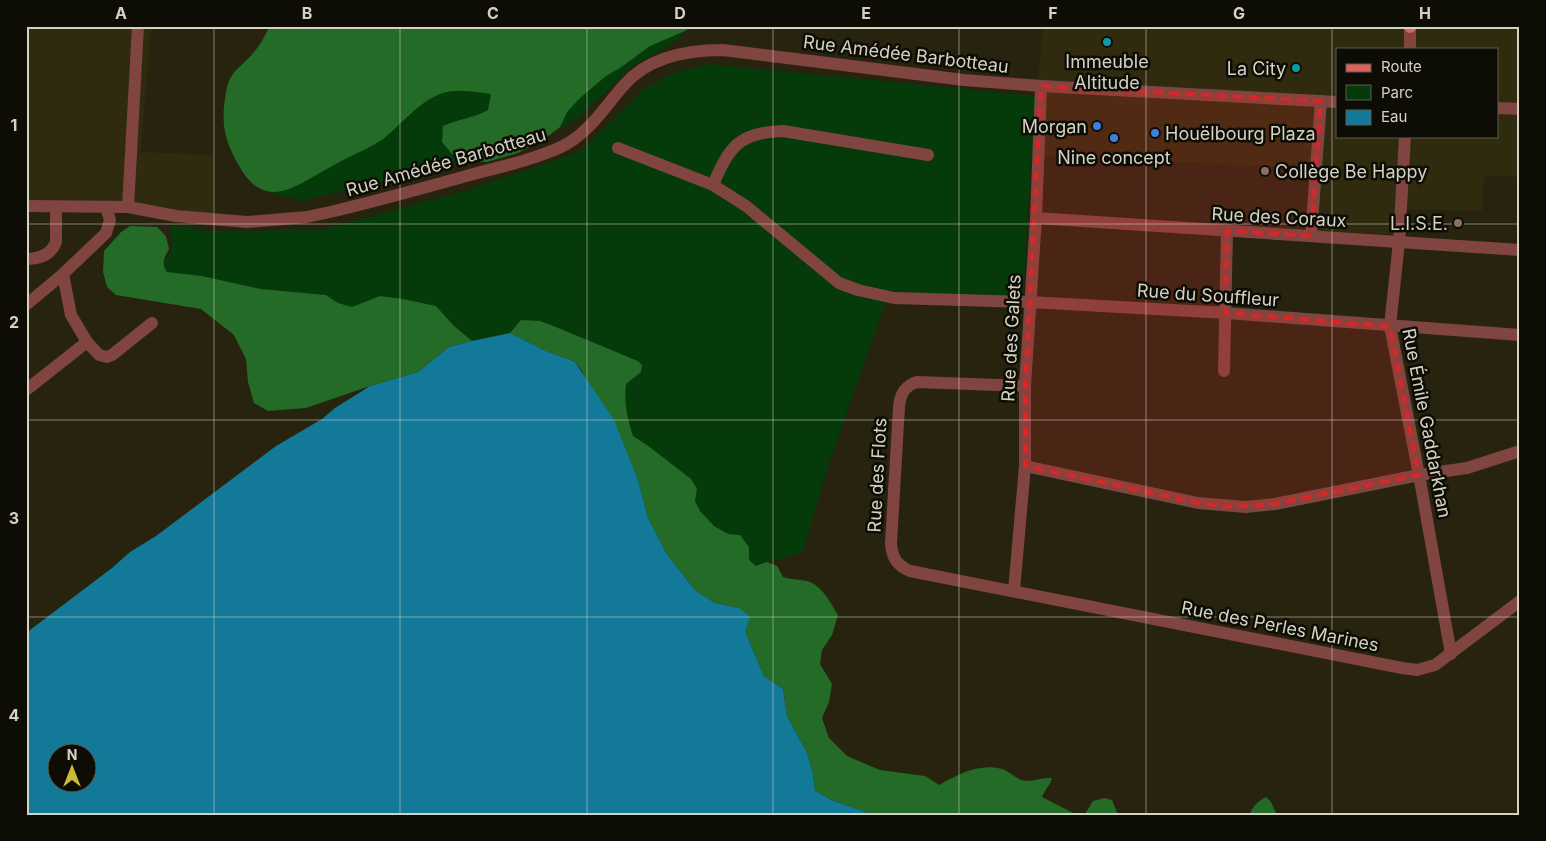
<svg xmlns="http://www.w3.org/2000/svg" width="1546" height="841" font-family="Inter,sans-serif">
	<rect width="100%" height="100%" fill="#27230f"/>
	<g fill="#302b0f" fill-rule="evenodd">
		<path d="M26,26H151L141,152L213,155V215L26,200Z"/>
		<path d="M1043,26H1520V177L1484,176L1482,211L1407,209L1406,235L1318,231V167L1234,165L1031,155ZM1337,49H1497V136H1337Z"/>
	</g>
	<g fill="#053a0b">
		<path d="M691,26L671,45L633,66L577,119L526,147L302,201L274,194L258,182L248,127Z"/>
		<path d="M709,64L1036,96L1031,155L1023,295L885,304L828,466L803,552L756,566L749,560V547C735,538 698,520 695,501C694,498 696,492 697,489L660,455L633,436L626,413L624,399L626,384L638,361L551,325L540,321L521,320L510,333L472,341L453,325L436,306L403,299L380,296L352,307L338,303L326,295L261,289L202,276L167,272C159,259 168,261 171,250C174,242 171,232 169,225L209,231L321,230L472,189L581,151L644,89L673,73Z"/>
	</g>
	<g fill="#246b28">
		<path d="M270,26H692L685,31L650,46L620,68L606,76L580,98L567,112L560,127L547,137L518,153L487,162L469,161L452,154L442,142L443,126C458,119 474,118 488,110L491,94C479,92 455,89 443,93C420,100 401,125 383,139C369,149 351,155 336,164C299,183 266,216 238,164C225,141 221,124 225,99C226,90 228,81 233,74C239,66 248,60 254,52C261,44 265,35 270,26Z"/>
		<path d="M130,226L157,227L166,236L169,249C164,258 161,263 167,272L202,276L261,289L326,295L338,303L352,307L380,296L403,299L436,306L453,325L472,341L449,347L418,372L370,386L306,408L268,411L254,403L248,382L246,359L234,335L201,309L116,295L107,287L103,272L104,251L121,232Z"/>
		<path d="M521,320L540,321L551,325L638,361L642,365L641,372L626,384C624,404 627,417 633,436L647,445L691,479L697,489L695,501L700,511L714,526L728,534L740,535L749,547V560L756,566L767,562L777,566L783,577C792,580 802,579 810,582C824,588 831,604 838,615L832,635L822,650L820,664L832,684L829,702L822,718L829,738L847,756L880,770L925,776L939,785C959,774 979,763 1002,769C1009,771 1015,778 1022,780C1030,783 1041,777 1052,778C1050,786 1045,789 1042,797L1077,815H874L834,801L815,791L813,774L807,753L787,716L783,689L764,676L745,631L739,608L715,603L696,591L668,556L648,518L638,480L582,371L575,362L544,350L510,333Z"/>
		<path d="M1266,797L1271,802L1277,815H1250C1251,807 1259,801 1266,797Z"/>
		<path d="M1104,798L1112,800L1118,815H1078L1085,814L1093,801Z"/>
	</g>
	<path fill="#127999" fill-rule="evenodd" d="M510,333L544,350L575,362L614,420L638,480L648,518L668,556L696,591L715,603L739,608L750,617L745,631L764,676L783,689L787,716L807,753L813,774L815,791L834,801L874,815H26V633L112,568L130,552L156,536L276,446L322,419L335,408L370,386L418,372L449,347L472,341ZM58,754H88V784H58Z"/>
	<g fill="none" stroke-linecap="round" stroke-linejoin="round">
		<g stroke="#804540" stroke-width="12">
			<path d="M1405,136L1399,242L1390,326L1419,475L1451,654"/>
			<path d="M618,148L713,185L746,206L839,283L858,290L894,298L1030,302L1226,313L1520,335"/>
			<path d="M713,185C729,147 739,132 783,131L928,155"/>
			<path d="M128,207L138,26"/>
			<path d="M1036,218L1520,250"/>
			<path d="M1311,236L1321,101"/>
			<path d="M26,259C40,259 51,255 56,242V207"/>
			<path d="M63,274L71,315L87,342L99,355L107,357L112,355L152,323"/>
			<path d="M26,305L63,274L106,233L110,220L106,207"/>
			<path d="M1224,371L1227,231"/>
			<path d="M1025,386L917,382C904,386 900,395 899,407L891,543C892,557 896,565 910,571L1402,668L1417,670L1435,665L1520,601"/>
			<path d="M26,390L87,342"/>
			<path d="M1025,466L1198,503L1246,507L1275,504L1419,475L1467,468L1520,451"/>
			<path d="M1014,591L1025,466V386L1036,218L1041,86"/>
		</g>
		<g stroke="#804540" stroke-width="12">
			<path d="M1410,49V27"/>
			<path d="M1497,108L1520,109"/>
			<path d="M26,206L128,207L176,216L247,222L307,217L330,212C377,201 423,188 470,175C500,167 532,160 561,147C590,133 604,107 625,84C650,56 688,50 723,50L964,80L1041,86L1337,102"/>
		</g>
		<path stroke="#db615a" stroke-width="12" d="M1410,27L1411,26"/>
	</g>
	<path fill="#d62828" fill-opacity="0.2" stroke="#d62828" stroke-width="4" stroke-dasharray="10 6" stroke-linejoin="round" d="M1041,86L1321,101L1311,236L1227,231L1226,313L1390,326L1419,475L1275,504L1233,507L1198,503L1025,466V386Z"/>
	<path fill="none" stroke="#d4d2c5" stroke-width="1" stroke-opacity="0.55" d="M214,26V815M400,26V815M587,26V815M773,26V815M959,26V815M1146,26V815M1332,26V815M26,224H1520M26,420H1520M26,617H1520"/>
	<g fill="#0f9aa8" stroke="#0e0d05" stroke-width="2">
		<circle cx="1107" cy="42" r="5"/>
		<circle cx="1296" cy="68" r="5"/>
	</g>
	<g fill="#3f7fe0" stroke="#0e0d05" stroke-width="2">
		<circle cx="1097" cy="126" r="5"/>
		<circle cx="1155" cy="133" r="5"/>
		<circle cx="1114" cy="138" r="5"/>
	</g>
	<g fill="#8d6e63" stroke="#0e0d05" stroke-width="2">
		<circle cx="1265" cy="171" r="5"/>
		<circle cx="1458" cy="223" r="5"/>
	</g>
	<g text-anchor="middle" dominant-baseline="central" stroke-width="5" stroke-linejoin="round" paint-order="stroke">
		<g font-size="18" fill="#d4d2c5" stroke="#0e0d05">
			<text transform="translate(906 54) rotate(7)">Rue Amédée Barbotteau</text>
			<text transform="translate(446 162) rotate(-16)">Rue Amédée Barbotteau</text>
			<text transform="translate(1279 217) rotate(3)">Rue des Coraux</text>
			<text transform="translate(1208 295) rotate(4)">Rue du Souffleur</text>
			<text transform="translate(1011 338) rotate(-87)">Rue des Galets</text>
			<text transform="translate(1427 423) rotate(79)">Rue Émile Gaddarkhan</text>
			<text transform="translate(877 475) rotate(-87)">Rue des Flots</text>
			<text transform="translate(1280 626) rotate(11)">Rue des Perles Marines</text>
		</g>
		<g font-size="18" fill="#d4d2c5" stroke="#0e0d05" text-anchor="end">
			<text x="1107" y="61" text-anchor="middle">Immeuble<tspan x="1107" dy="21">Altitude</tspan></text>
			<text x="1286" y="68">La City</text>
			<text x="1087" y="126">Morgan</text>
			<text x="1165" y="133" text-anchor="start">Houëlbourg Plaza</text>
			<text x="1114" y="157" text-anchor="middle">Nine concept</text>
			<text x="1275" y="171" text-anchor="start">Collège Be Happy</text>
			<text x="1448" y="223">L.I.S.E.</text>
		</g>
	</g>
	<rect width="1546" height="841" fill="none" stroke="#0e0d05" stroke-width="55"/>
	<rect x="1336" y="48" width="162" height="90" fill="#0e0d05" stroke="#5d5c52"/>
	<rect x="1346" y="64" width="25" height="8" fill="#db615a" stroke="#5d5c52"/>
	<text x="1381" y="72" font-size="15" fill="#d4d2c5">Route</text>
	<rect x="1346" y="85" width="25" height="15" fill="#053a0b" stroke="#5d5c52"/>
	<text x="1381" y="98" font-size="15" fill="#d4d2c5">Parc</text>
	<rect x="1346" y="110" width="25" height="15" fill="#127999" stroke="#5d5c52"/>
	<text x="1381" y="122" font-size="15" fill="#d4d2c5">Eau</text>
	<g transform="translate(72 768)"><circle r="24" fill="#0e0d05" stroke="#5d5c52"/>
	<path d="M0-4L9 19L0 12L-9 19Z" fill="#ccb939"/>
	<text y="-8" font-size="14" font-weight="bold" text-anchor="middle" fill="#d4d2c5">N</text>
	</g>
	<rect x="28" y="28" width="1490" height="786" fill="none" stroke="#d4d2c5" stroke-width="2"/>
	<g font-size="16" text-anchor="middle" font-weight="bold" fill="#d4d2c5">
		<text x="121" y="19">A</text>
		<text x="307" y="19">B</text>
		<text x="493" y="19">C</text>
		<text x="680" y="19">D</text>
		<text x="866" y="19">E</text>
		<text x="1053" y="19">F</text>
		<text x="1239" y="19">G</text>
		<text x="1425" y="19">H</text>
		<text x="14" y="131">1</text>
		<text x="14" y="328">2</text>
		<text x="14" y="524">3</text>
		<text x="14" y="721">4</text>
	</g>
</svg>
